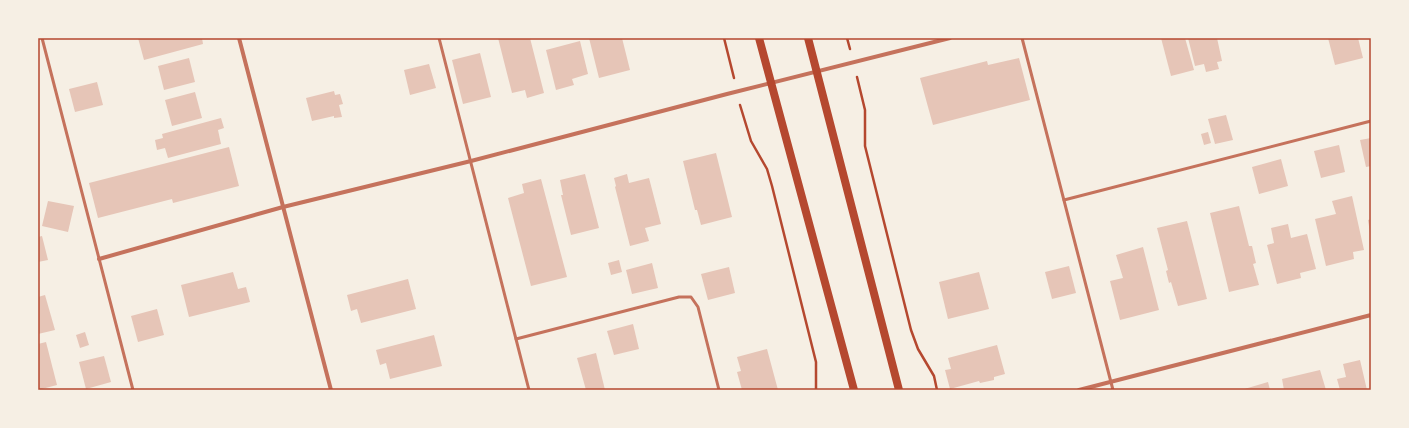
<svg xmlns="http://www.w3.org/2000/svg" width="1409" height="428" font-family="'DM Sans',sans-serif">
	<rect width="100%" height="100%" fill="#f6efe4"/>
	<g fill="#e6c5b7">
		<path d="M138,38H202L203,44L144,60Z"/>
		<path d="M498,38H530L544,93L527,98L525,90L512,93Z"/>
		<path d="M589,38H622L630,70L599,78Z"/>
		<path d="M1161,38H1185L1194,70L1171,76Z"/>
		<path d="M1188,38H1217L1222,61L1217,62L1219,69L1206,72L1204,64L1195,66Z"/>
		<path d="M1328,38H1358L1363,58L1335,65Z"/>
		<path d="M580,41L588,74L572,79L574,85L556,90L546,50Z"/>
		<path d="M480,53L491,97L463,104L452,60Z"/>
		<path d="M189,58L195,82L164,90L158,66Z"/>
		<path d="M1019,58L1030,100L933,125L920,78L987,61L988,65Z"/>
		<path d="M429,64L436,88L410,95L404,70Z"/>
		<path d="M97,82L103,105L75,112L69,89Z"/>
		<path d="M334,91L335,95L340,94L343,104L339,105L342,117L334,118V116L312,121L306,98Z"/>
		<path d="M195,92L202,118L172,126L165,100Z"/>
		<path d="M1226,115L1233,140L1215,144L1208,119Z"/>
		<path d="M221,118L224,128L218,130L221,144L168,158L165,148L157,150L155,140L163,138L162,134Z"/>
		<path d="M1208,132L1211,143L1204,145L1201,134Z"/>
		<path d="M1371,138V166L1366,167L1360,140Z"/>
		<path d="M1339,145L1345,172L1321,178L1314,151Z"/>
		<path d="M229,147L239,186L173,203L172,199L98,218L89,183Z"/>
		<path d="M716,153L732,217L701,225L697,210H695L683,161Z"/>
		<path d="M1281,159L1288,186L1259,194L1252,167Z"/>
		<path d="M585,174L599,228L571,235L561,195H563L560,180Z"/>
		<path d="M627,174L629,183L649,178L661,224L645,228L649,241L630,246L615,187L616,186L614,178Z"/>
		<path d="M541,179L567,277L531,286L508,198L524,193L522,184Z"/>
		<path d="M1352,196L1364,250L1353,252L1354,259L1326,266L1315,219L1336,214L1332,201Z"/>
		<path d="M48,201L74,206L68,232L42,226Z"/>
		<path d="M1239,206L1249,246H1252L1256,263L1253,264L1259,285L1229,292L1210,213Z"/>
		<path d="M1371,219V232H1370L1368,220Z"/>
		<path d="M1187,221L1207,299L1178,306L1171,282L1169,283L1166,271L1168,270L1157,228Z"/>
		<path d="M1288,224L1291,238L1307,234L1316,269L1300,273L1301,278L1277,284L1267,245L1274,243L1271,228Z"/>
		<path d="M42,236L48,260L38,262V237Z"/>
		<path d="M1143,247L1159,310L1120,320L1110,281L1123,278L1116,255Z"/>
		<path d="M619,260L622,272L611,275L608,263Z"/>
		<path d="M652,263L658,288L632,294L626,270Z"/>
		<path d="M1069,266L1076,293L1052,299L1045,272Z"/>
		<path d="M729,267L735,293L708,300L701,274Z"/>
		<path d="M233,272L238,289L246,287L250,302L189,317L181,285Z"/>
		<path d="M979,272L989,309L948,319L939,282Z"/>
		<path d="M408,279L416,309L361,323L357,309L351,311L347,295Z"/>
		<path d="M45,295L55,330L38,334V297Z"/>
		<path d="M157,309L164,335L138,342L131,316Z"/>
		<path d="M633,324L639,349L614,355L607,331Z"/>
		<path d="M85,332L89,345L80,348L76,335Z"/>
		<path d="M434,335L442,366L390,379L386,363L380,365L376,350Z"/>
		<path d="M46,342L57,385L38,390V344Z"/>
		<path d="M997,345L1005,374L994,377V380L980,383L979,381L950,389L945,370L951,369L948,358Z"/>
		<path d="M767,349L778,390H742L737,372L741,371L737,357Z"/>
		<path d="M596,353L605,390H586L577,358Z"/>
		<path d="M104,356L111,382L86,389L79,362Z"/>
		<path d="M1360,360L1367,390H1340L1337,379L1346,377L1343,364Z"/>
		<path d="M1320,370L1326,390H1284L1282,379Z"/>
		<path d="M1268,382L1270,390H1241Z"/>
	</g>
	<g fill="none" stroke-linecap="round" stroke-linejoin="round">
		<g stroke="#b5482f" stroke-width="2.5">
			<path d="M724,38L734,78"/>
			<path d="M847,38L850,49"/>
			<path d="M857,77L865,110V146L911,330L918,349L934,376L937,390"/>
			<path d="M740,105L751,141L767,169L772,186L816,362V390"/>
		</g>
		<g stroke="#c5725c" stroke-width="3">
			<path d="M42,38L133,390"/>
			<path d="M439,38L529,390"/>
			<path d="M1022,38L1113,390"/>
			<path d="M1064,200L1371,121"/>
			<path d="M516,339L679,297H691L698,307L719,390"/>
		</g>
		<g stroke="#c5725c" stroke-width="4">
			<path d="M239,38L331,390"/>
			<path d="M99,259L283,207L471,161L727,94L950,38"/>
			<path d="M1079,390L1371,315"/>
		</g>
		<g stroke="#b5482f" stroke-width="8">
			<path d="M759,38L854,390"/>
			<path d="M808,38L899,390"/>
		</g>
	</g>
	<rect width="1409" height="428" fill="none" stroke="#f6efe4" stroke-width="78"/>
	<rect x="39" y="39" width="1331" height="350" fill="none" stroke="#b5482f" stroke-width="1.5"/>
</svg>
